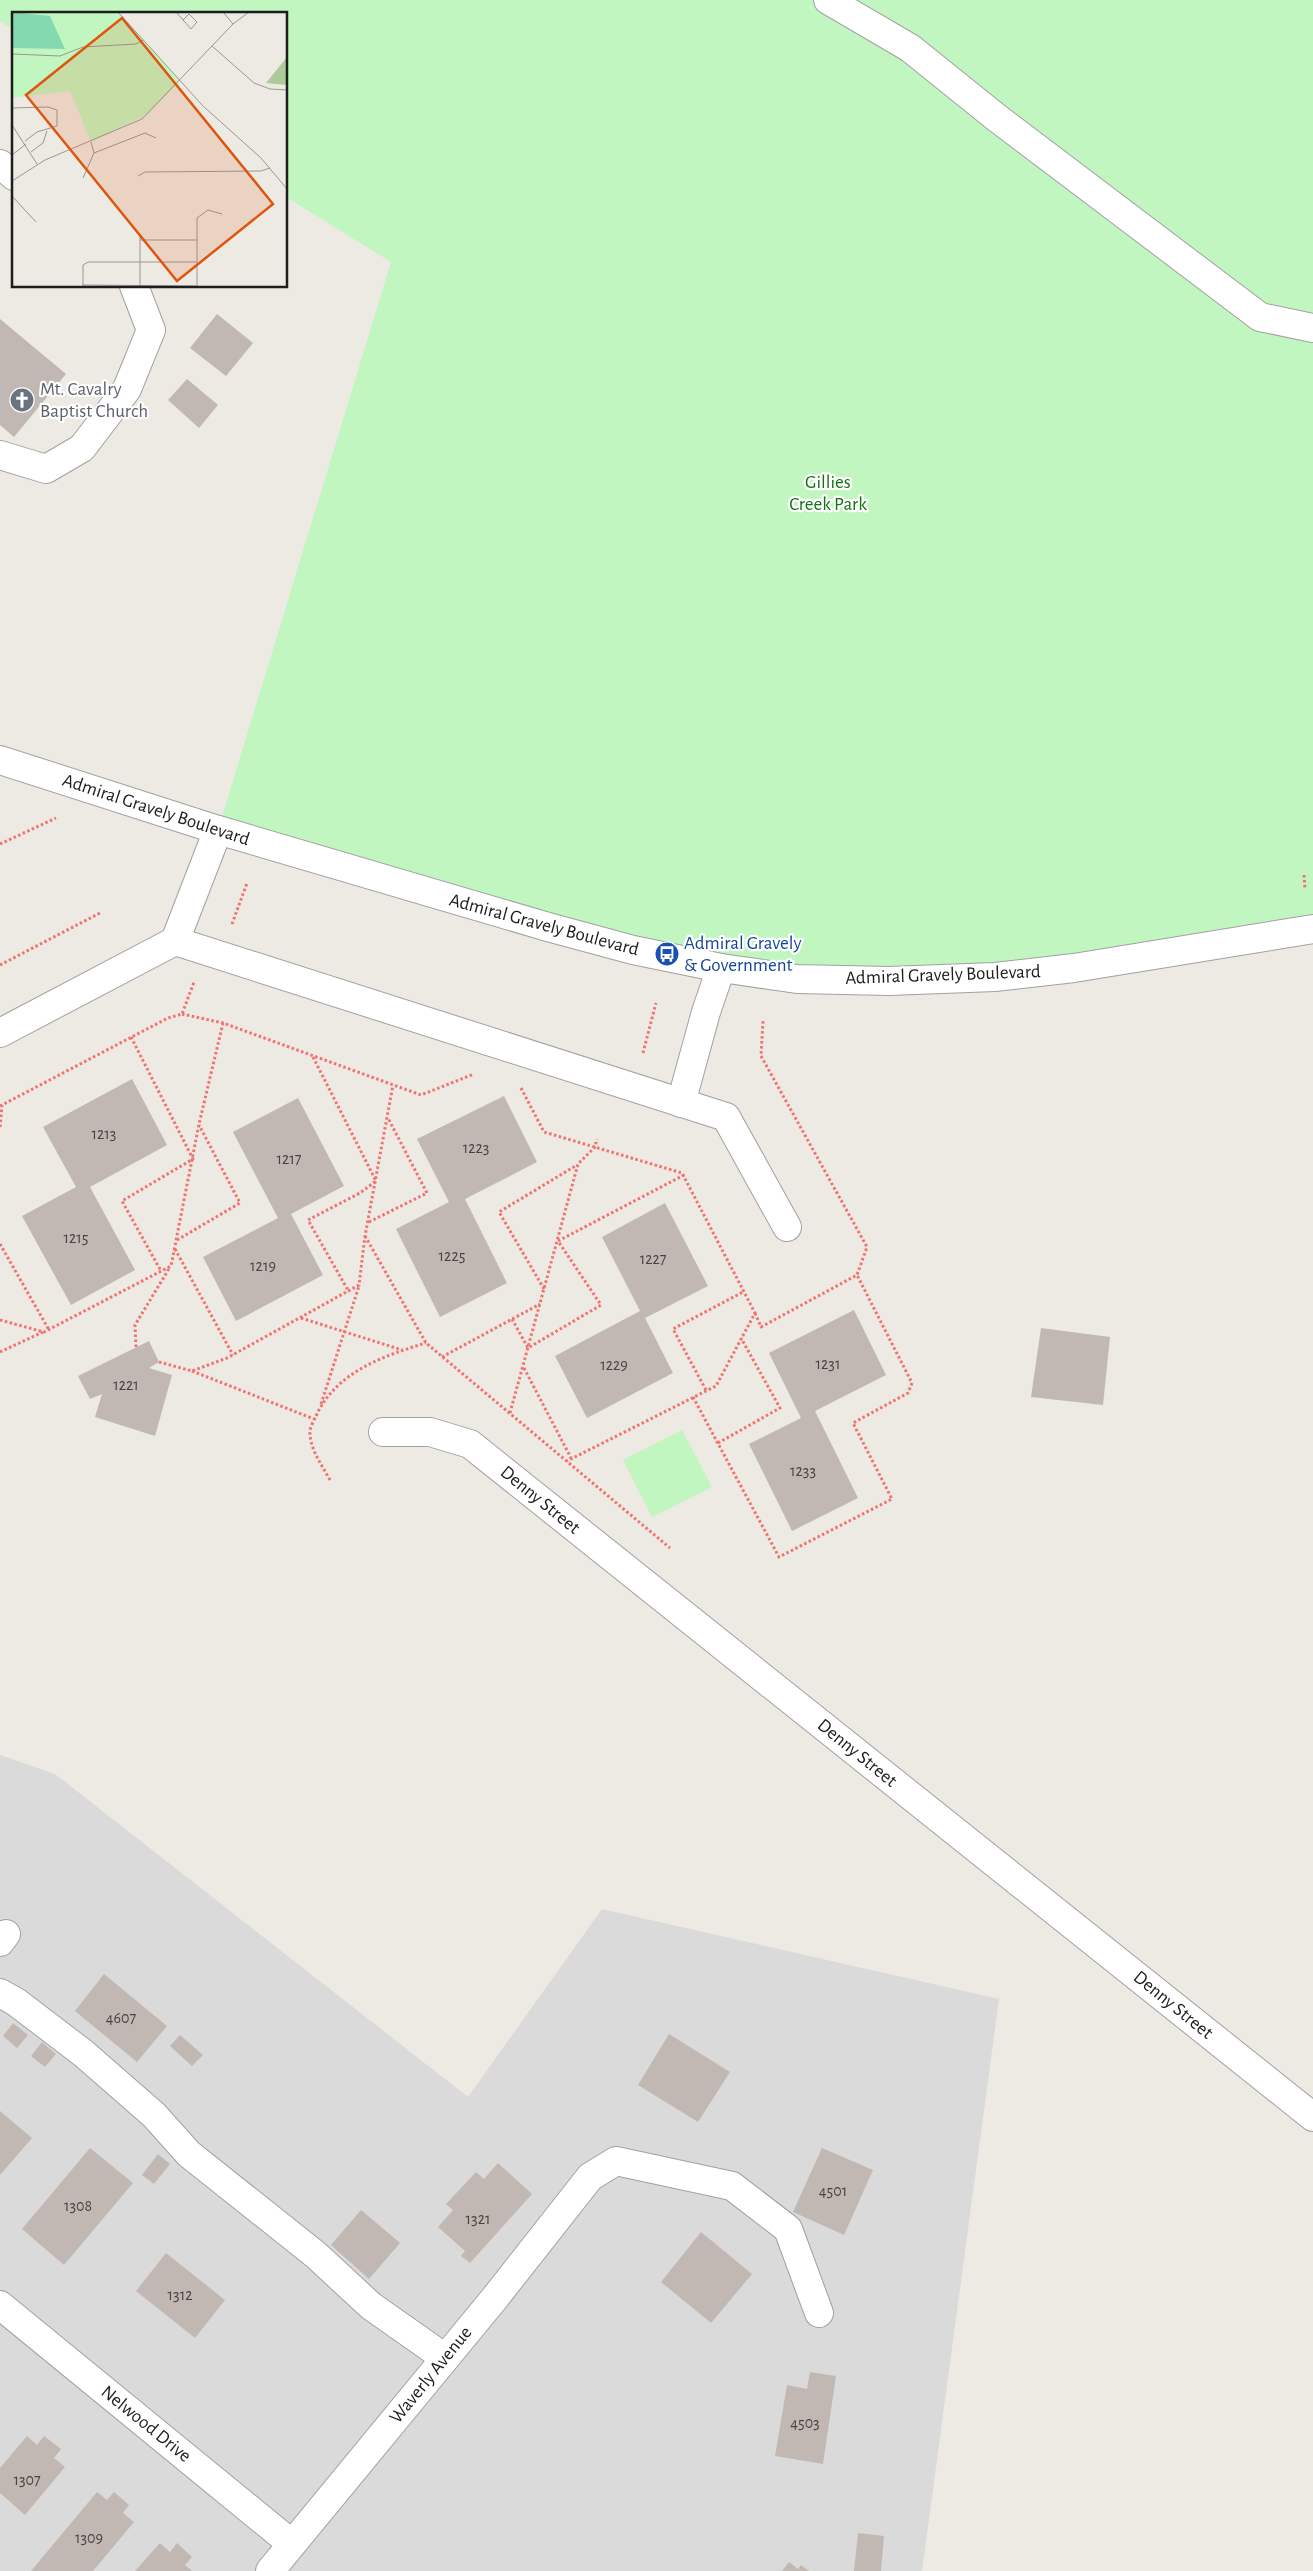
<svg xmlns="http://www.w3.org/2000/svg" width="1313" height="2571" font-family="'Alegreya Sans',sans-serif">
	<rect width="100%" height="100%" fill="#ede9e3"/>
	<path fill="#dbdada" d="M0,1755L55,1774L468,2097L602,1909L999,1999L922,2571H0Z"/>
	<g fill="#c2f6c1">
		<path d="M0,0H1313V929L1074,968L797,979L218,830L391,262L286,197V14H14V30L0,21Z"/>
		<path d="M682,1430L712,1487L652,1517L623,1460Z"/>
	</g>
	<g fill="#c2b8b3">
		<path d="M217,314L253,343L226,376L190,348Z"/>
		<path d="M0,319L66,374L14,437L0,425Z"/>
		<path d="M187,379L218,405L199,428L168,400Z"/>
		<path d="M132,1079L167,1145L90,1187L135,1270L71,1305L22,1216L76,1187L43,1127Z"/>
		<path d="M504,1096L537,1162L465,1199L507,1283L440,1317L396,1229L449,1202L417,1139Z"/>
		<path d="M298,1098L344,1186L291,1214L323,1275L236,1321L203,1257L278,1218L233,1132Z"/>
		<path d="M665,1203L708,1286L645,1318L673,1373L587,1418L555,1356L640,1311L602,1237Z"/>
		<path d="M854,1310L886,1375L815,1411L858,1498L792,1531L749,1444L801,1418L769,1353Z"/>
		<path d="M1041,1328L1110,1337L1103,1405L1031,1397Z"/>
		<path d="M149,1341L159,1362L149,1368L172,1375L155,1436L95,1417L102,1394L90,1399L78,1376Z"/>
		<path d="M104,1974L167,2026L137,2062L75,2011Z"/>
		<path d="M13,2023L28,2035L17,2048L3,2036Z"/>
		<path d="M669,2034L730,2072L698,2122L638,2085Z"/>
		<path d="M180,2035L203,2055L192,2066L170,2046Z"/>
		<path d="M42,2042L56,2054L45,2067L31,2056Z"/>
		<path d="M0,2111L32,2138L0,2175Z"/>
		<path d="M90,2148L133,2183L64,2265L22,2229Z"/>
		<path d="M822,2148L873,2170L844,2235L793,2212Z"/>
		<path d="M158,2154L170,2164L154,2184L142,2175Z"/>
		<path d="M498,2163L532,2194L470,2263L461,2256L465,2251L438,2227L453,2210L446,2204L476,2172L484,2179Z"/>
		<path d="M361,2210L400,2243L369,2279L331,2245Z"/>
		<path d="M701,2232L752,2274L711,2323L661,2282Z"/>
		<path d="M166,2253L225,2300L195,2338L136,2291Z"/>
		<path d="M810,2372L836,2376L823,2464L775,2456L787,2385L807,2389Z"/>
		<path d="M27,2436L37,2445L44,2436L61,2449L54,2458L65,2467L25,2515L0,2493V2468Z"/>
		<path d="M97,2492L107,2500L114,2492L129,2505L123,2513L134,2522L93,2571H31Z"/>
		<path d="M858,2533L884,2536L881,2571H854Z"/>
		<path d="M160,2543L170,2552L177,2543L192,2557L185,2565L192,2571H135Z"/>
		<path d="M789,2562L798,2569L801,2565L809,2571H782Z"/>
	</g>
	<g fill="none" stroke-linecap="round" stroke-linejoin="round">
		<defs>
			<g id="minor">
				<path d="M828,0L910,48L997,118L1260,317L1313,328"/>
				<path d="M0,164L14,176"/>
				<path d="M0,455L46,469L82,448L127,389L151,330L134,286"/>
				<path d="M0,760L218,830L548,927L633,950L721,968L797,979L889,981L995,977L1074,968L1313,929"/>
				<path d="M175,941L726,1117L787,1227"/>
				<path d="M0,1033L175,941L218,830"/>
				<path d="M681,1103L706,1012L721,968"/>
				<path d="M383,1432H430L470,1444L1313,2117"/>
				<path d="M0,1942L6,1934"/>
				<path d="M0,1993L16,2002L83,2053L154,2115L189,2154L316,2255L371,2306L445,2358"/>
				<path d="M0,2305L292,2544"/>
				<path d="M270,2571L494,2299L590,2177L616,2161L732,2186L788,2229L819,2313"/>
			</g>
		</defs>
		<use href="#minor" stroke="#a1a1a1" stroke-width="30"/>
		<g stroke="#f27270" stroke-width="3" stroke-dasharray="2.5 2.5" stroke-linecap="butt">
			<path d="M0,844L56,818"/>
			<path d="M1304,875L1305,889"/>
			<path d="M232,924L247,883"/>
			<path d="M0,965L100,913"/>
			<path d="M182,1014L223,1023L421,1095L474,1074"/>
			<path d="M131,1037L193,1159L122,1201L161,1271"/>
			<path d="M643,1053L656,1003"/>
			<path d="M313,1057L376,1181L360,1193L308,1220L349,1292"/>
			<path d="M521,1088L544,1132L682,1173L755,1313L716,1386L567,1461"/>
			<path d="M0,1106L168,1018L182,1014L194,982"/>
			<path d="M0,1127L2,1105"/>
			<path d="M369,1222L427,1193L388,1118"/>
			<path d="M365,1236L426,1343L670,1548"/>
			<path d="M177,1240L240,1203L199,1125"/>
			<path d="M0,1244L49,1330"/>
			<path d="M175,1249L233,1355"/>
			<path d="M544,1289L499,1212L577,1165"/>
			<path d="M755,1313L761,1327L857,1275L867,1247L761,1056L763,1021"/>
			<path d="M301,1318L402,1350"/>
			<path d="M512,1319L528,1348L601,1305L558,1241L684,1175"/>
			<path d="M0,1320L44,1332L171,1266L199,1124L223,1023"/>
			<path d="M136,1347L135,1325L170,1267"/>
			<path d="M0,1352L43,1332"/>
			<path d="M442,1357L540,1304"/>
			<path d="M159,1362L192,1371L227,1358L359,1285L365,1236L393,1085"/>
			<path d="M524,1368L571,1458"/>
			<path d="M192,1371L314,1419"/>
			<path d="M706,1390L673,1329L743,1292"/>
			<path d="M693,1397L779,1557L892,1499L853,1423L908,1393L912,1383L857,1275"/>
			<path d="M321,1404L359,1286"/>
			<path d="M510,1413L578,1164L595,1147L597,1139"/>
			<path d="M718,1443L780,1408L741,1338"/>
			<path d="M330,1480C322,1465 311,1451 310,1434C309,1428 314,1421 316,1416C336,1372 383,1356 426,1343"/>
		</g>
		<use href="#minor" stroke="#fff" stroke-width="28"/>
	</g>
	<defs>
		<symbol id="church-disc" viewBox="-11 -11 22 22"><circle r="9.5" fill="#6b7280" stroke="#fff"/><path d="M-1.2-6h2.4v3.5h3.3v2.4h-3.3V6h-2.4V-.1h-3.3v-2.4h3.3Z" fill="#fff"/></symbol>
		<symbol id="bus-disc" viewBox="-11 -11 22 22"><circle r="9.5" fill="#1a4fb4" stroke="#fff"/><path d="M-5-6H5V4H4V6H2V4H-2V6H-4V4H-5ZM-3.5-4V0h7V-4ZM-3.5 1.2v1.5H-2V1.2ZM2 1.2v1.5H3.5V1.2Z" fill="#fff"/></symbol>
	</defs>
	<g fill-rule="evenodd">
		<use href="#church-disc" x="8" y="386" width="28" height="28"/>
		<use href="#bus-disc" x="653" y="940" width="28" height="28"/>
	</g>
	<g text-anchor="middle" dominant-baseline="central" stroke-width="4.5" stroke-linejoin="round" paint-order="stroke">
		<g font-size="16" fill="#464442">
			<text x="104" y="1134">1213</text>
			<text x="476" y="1148">1223</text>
			<text x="289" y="1159">1217</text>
			<text x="76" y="1238">1215</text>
			<text x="452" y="1256">1225</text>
			<text x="653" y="1259">1227</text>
			<text x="263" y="1266">1219</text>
			<text x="828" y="1364">1231</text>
			<text x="614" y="1365">1229</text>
			<text x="126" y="1385">1221</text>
			<text x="803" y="1471">1233</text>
			<text x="121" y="2018">4607</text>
			<text x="833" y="2191">4501</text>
			<text x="78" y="2206">1308</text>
			<text x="478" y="2219">1321</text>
			<text x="180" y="2295">1312</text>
			<text x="805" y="2423">4503</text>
			<text x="27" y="2480">1307</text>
			<text x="89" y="2538">1309</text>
		</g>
		<g font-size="19" fill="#5b616d" stroke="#fff" text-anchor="start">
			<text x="40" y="389">Mt. Cavalry<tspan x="40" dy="22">Baptist Church</tspan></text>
		</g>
		<g font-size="19" fill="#117411" stroke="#fff">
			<text x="828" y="482">Gillies<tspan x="828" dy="22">Creek Park</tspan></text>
		</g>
		<g font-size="19" fill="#1d1d1d" stroke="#fff">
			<text transform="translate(156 810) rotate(18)">Admiral Gravely Boulevard</text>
			<text transform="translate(544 925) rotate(15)">Admiral Gravely Boulevard</text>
			<text transform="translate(943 975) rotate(-2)">Admiral Gravely Boulevard</text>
			<text transform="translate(540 1500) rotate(39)">Denny Street</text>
			<text transform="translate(857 1753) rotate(39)">Denny Street</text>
			<text transform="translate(1173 2005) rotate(39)">Denny Street</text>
			<text transform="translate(431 2375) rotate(-51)">Waverly Avenue</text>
			<text transform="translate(146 2424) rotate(39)">Nelwood Drive</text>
		</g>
		<g font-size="19" fill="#164399" stroke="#fff" text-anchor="start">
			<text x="684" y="943">Admiral Gravely<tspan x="684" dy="22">&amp; Government</tspan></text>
		</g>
	</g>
	<g transform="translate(12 12)">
		<rect width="275" height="275" fill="#ede9e3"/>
		<path d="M275,45V73L254,71Z" fill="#accb9a"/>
		<path d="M0,0H106L168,69L136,102L79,130L58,79L0,86Z" fill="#c2f6c1"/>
		<path d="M0,0L38,4L53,37L0,36Z" fill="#85d9b1"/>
		<path fill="none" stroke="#9a9794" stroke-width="1" d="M106,0L191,94L249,146L275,177M164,0L171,8L179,17L185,10L177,2L171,8M211,0L221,12M200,34L242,71L258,77L275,78M0,42L48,44L71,35L124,32L131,28M0,96L36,95L45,98V114L25,120L13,129M0,113L25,152M19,140L31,131L35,119M82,141L133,121L144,126M0,143L14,132M126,164L133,160L249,159L258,156M71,166L82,141L79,130M0,169L33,148L130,107L221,12L237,0M0,184L24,210M128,228H185M71,273L185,274M71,275V253L76,250H185M128,275V223M185,275V206L196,198L210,202"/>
		<path fill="#de560d" fill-opacity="0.15" stroke="#de560d" stroke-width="2.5" d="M110,6L261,192L165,269L14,83Z"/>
		<rect width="275" height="275" fill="none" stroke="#1d1d1d" stroke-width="2.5"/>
	</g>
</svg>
